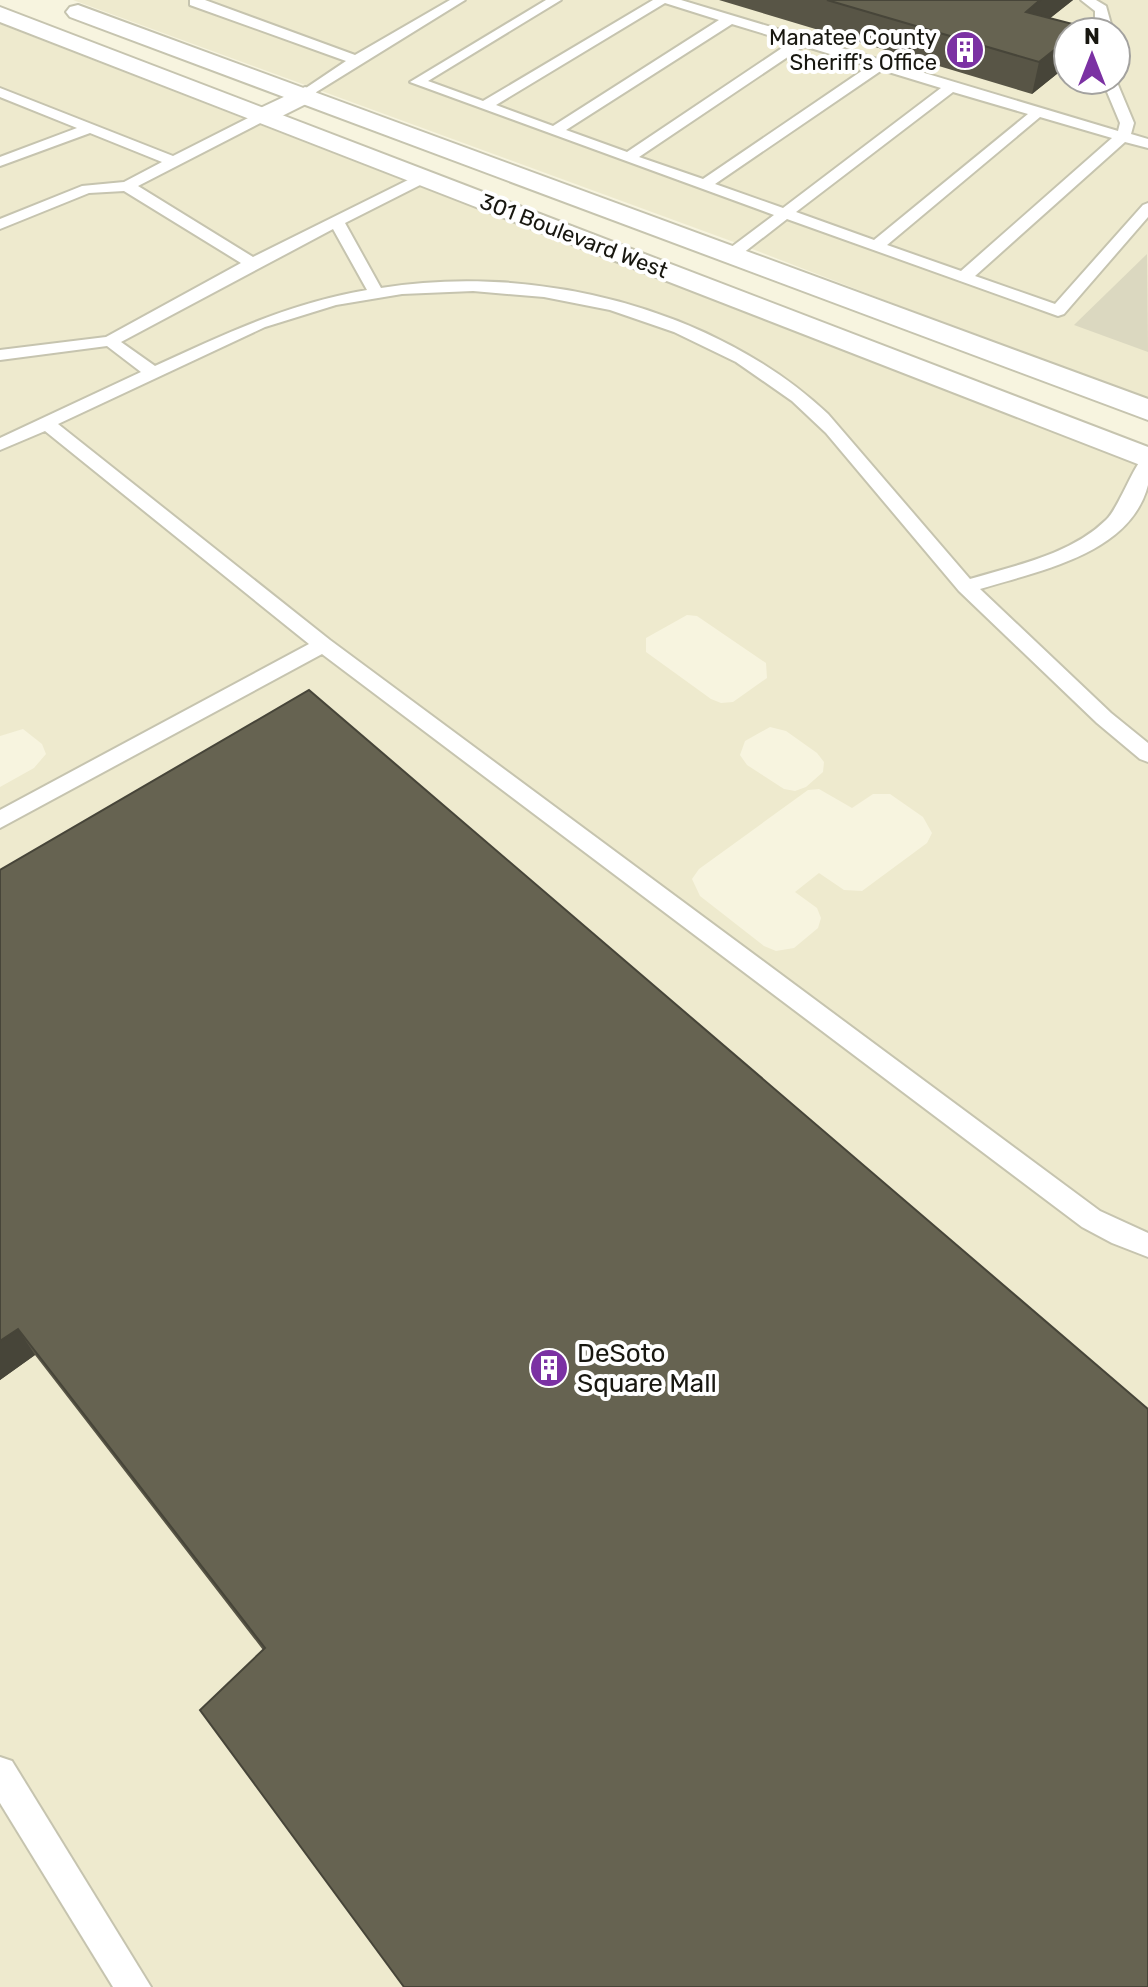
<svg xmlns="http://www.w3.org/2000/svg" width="1148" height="1987" font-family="Rubik,sans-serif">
	<rect width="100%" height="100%" fill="#f7f4df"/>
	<g fill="#eeeace" fill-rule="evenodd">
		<path d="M73,0H1148V402L742,245ZM1068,32H1116V80H1068Z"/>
		<path d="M0,24L1148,469V1987H0V787L34,768L46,754L42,744L23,729L0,736ZM687,615L697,616L766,663L767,678L733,702L721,703L711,699L646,652V638ZM770,727L786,731L817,753L824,762L823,772L806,787L795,791L784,789L747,765L740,755L745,741ZM819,789L852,808L873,794H890L923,817L932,833L927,843L862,891L844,890L819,873L795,892L817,908L821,918L818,928L794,948L776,951L764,946L700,896L692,879L699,869L808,790Z"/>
	</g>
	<path fill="#dbd8c0" d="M1147,254L1148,352L1074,325Z"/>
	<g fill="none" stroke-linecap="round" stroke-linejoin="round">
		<defs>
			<g id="lane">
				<path d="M190,0H205L355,55L450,0H465L305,99L298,95L300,92L346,61L190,5Z"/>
				<path d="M546,0H561L428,81L483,101L653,0H681L1118,131L1120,123L1102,80H1116L1134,123L1131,134L1148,139V148L1125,142L975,276L1055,304L1143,205L1148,203V217L1064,314L1058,316L787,219L738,257H726V251L774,215L410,82ZM665,3L719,20L553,126L496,105ZM732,24L791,42L627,152L566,130ZM804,46L869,66L703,179L639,157ZM882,70L941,88L783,208L715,184ZM953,92L1028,114L874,240L796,212ZM1040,117L1112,138L961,271L887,245Z"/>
				<path d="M1081,0H1096L1106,6L1111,24L1109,32H1095V11Z"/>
				<path d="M0,88L173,156L260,112H270V118L138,186L253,257L418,175H428V181L345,223L381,288C533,263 714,307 828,414L970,579C1016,565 1070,555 1106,520C1120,507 1136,457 1148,454C1148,463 1148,475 1148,485C1130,555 1037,571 980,589L1111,713L1148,743V762L1140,759L1097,723L959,591L826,433L792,401L736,362L674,332L610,310L544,297L473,291L402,294L336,305L265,327L58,424L330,640L1100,1211L1148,1233V1257L1112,1243L1082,1227L322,654L0,828V810L309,644L45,431L0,450V438L141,372L107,346L0,360V350L106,337L241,263L124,191L89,193L0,229V219L82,186L124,182L162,162L90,133L0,166V157L77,128L0,97ZM333,229L367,290C290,303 224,334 155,366L121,342Z"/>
				<path d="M0,1757L12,1761L151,1987H113L0,1803Z"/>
			</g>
			<path id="street" d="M305,87L314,90L318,95L314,100L274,120H256L252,115L256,110Z"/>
			<g id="secondary">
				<path d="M78,5L1148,399V420L70,17L66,12L70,7Z"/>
				<path d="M0,7L1148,447V468L0,22Z"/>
			</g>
		</defs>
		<use href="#lane" stroke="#c6c4af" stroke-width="4"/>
		<use href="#street" stroke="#c6c4af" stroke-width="4"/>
		<use href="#secondary" stroke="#c6c4af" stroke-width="4"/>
		<use href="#lane" fill="#fff" fill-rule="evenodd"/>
		<use href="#street" fill="#fff" fill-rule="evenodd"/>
		<use href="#secondary" fill="#fff" fill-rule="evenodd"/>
	</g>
	<g fill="#585546">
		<path d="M719,0H1073L1050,18L1068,32V65L1032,94Z"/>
		<path d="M0,870L1148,1409L263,1650L35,1355L0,1380Z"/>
	</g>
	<g fill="#474539">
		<path d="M1040,0H1073L1019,43L1026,12Z"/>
		<path d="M1068,39V65L1032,94L1039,62Z"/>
		<path d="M18,1329L35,1355L0,1380V1341Z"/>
	</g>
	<g fill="#666351" stroke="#474539" stroke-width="2">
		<path d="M827,0H1040L1026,12L1084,27L1078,32H1068V39L1039,62Z"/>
		<path d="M309,690L1148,1409V1987H404L200,1710L265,1648L18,1329L0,1341V870Z"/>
	</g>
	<defs>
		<symbol id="building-disc" viewBox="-11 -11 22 22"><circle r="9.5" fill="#7b31a3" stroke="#fff"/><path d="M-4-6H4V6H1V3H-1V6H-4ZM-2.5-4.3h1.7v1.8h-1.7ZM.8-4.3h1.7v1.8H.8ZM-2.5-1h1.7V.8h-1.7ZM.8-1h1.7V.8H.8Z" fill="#fff"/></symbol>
	</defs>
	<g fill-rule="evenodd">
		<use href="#building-disc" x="943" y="28" width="44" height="44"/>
		<use href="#building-disc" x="527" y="1346" width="44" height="44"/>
	</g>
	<g text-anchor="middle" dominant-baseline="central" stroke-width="8" stroke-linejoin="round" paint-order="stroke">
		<g font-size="22" fill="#181710" stroke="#fff" text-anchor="end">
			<text x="937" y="37">Manatee County<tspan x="937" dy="25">Sheriff's Office</tspan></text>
		</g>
		<g font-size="22" fill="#181710" stroke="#fff">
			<text transform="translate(574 236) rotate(21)">301 Boulevard West</text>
		</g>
		<g font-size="26" fill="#181710" stroke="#fff" text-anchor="start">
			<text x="577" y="1353">DeSoto<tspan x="577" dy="30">Square Mall</tspan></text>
		</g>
	</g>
	<g transform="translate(1092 56)"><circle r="38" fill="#ffffff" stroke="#a3a29f" stroke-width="2"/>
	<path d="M0-6L14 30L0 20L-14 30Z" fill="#7b31a3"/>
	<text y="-12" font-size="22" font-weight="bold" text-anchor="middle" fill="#181710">N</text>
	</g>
</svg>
